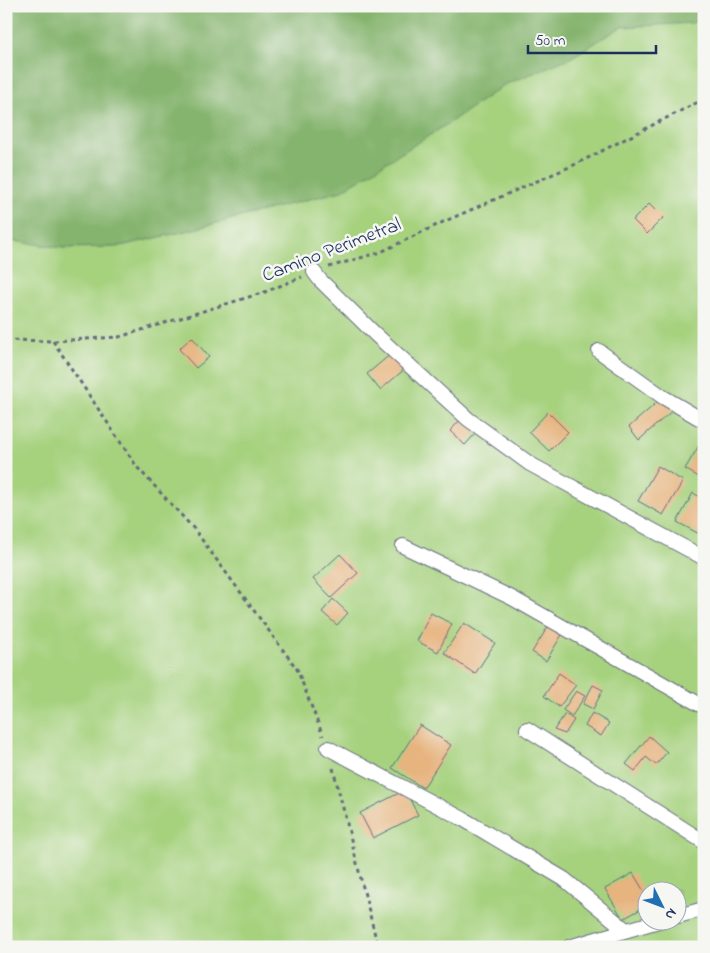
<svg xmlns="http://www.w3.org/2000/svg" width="710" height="953" font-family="'Indie Flower',sans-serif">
	<rect width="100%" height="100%" fill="#f6f6f2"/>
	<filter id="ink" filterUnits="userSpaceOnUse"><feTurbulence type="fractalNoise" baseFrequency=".02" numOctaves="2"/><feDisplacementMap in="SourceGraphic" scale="10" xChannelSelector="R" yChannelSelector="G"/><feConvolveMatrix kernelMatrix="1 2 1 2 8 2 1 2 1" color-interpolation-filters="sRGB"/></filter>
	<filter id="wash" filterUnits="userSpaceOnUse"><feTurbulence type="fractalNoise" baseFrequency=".0096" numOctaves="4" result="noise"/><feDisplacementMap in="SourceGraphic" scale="20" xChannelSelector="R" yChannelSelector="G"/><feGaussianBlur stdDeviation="1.12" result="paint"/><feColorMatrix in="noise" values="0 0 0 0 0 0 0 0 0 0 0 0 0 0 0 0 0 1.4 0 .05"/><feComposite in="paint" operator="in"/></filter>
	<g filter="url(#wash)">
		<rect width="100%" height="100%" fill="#f1dcbc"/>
		<path fill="#a6d27e" stroke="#60806e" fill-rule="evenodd" d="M6,6H704V947H6ZM648,890H678V920H648Z"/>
		<path fill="#84b46d" stroke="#507266" d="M6,6H704V17L692,23L621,27L572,57L504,85L449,123L341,191L182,232L116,247L64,248L6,240Z"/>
		<g id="blocks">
			<g fill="#e7b37e">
				<path d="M649,204L663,218L647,234L633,220Z"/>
				<path d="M192,337L209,357L196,368L179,349Z"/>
				<path d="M392,353L405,369L380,390L367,374Z"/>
				<path d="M663,397L674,409L639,440L629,427Z"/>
				<path d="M548,412L568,432L549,451L529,432Z"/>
				<path d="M461,419L476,433L465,445L450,431Z"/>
				<path d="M704,437V480L685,469Z"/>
				<path d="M658,466L683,481L663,515L638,501Z"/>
				<path d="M693,493L704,499L703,536L677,522Z"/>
				<path d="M340,554L358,573L331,598L313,579Z"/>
				<path d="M333,599L348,613L337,625L322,612Z"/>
				<path d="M431,613L452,624L438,652L417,641Z"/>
				<path d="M464,623L495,643L475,674L444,653Z"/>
				<path d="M549,625L563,633L546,661L532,652Z"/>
				<path d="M559,673L576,685L559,707L544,696Z"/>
				<path d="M593,685L603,690L593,709L583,704Z"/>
				<path d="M576,691L585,696L572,716L563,710Z"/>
				<path d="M592,713L609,723L601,736L585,726Z"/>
				<path d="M565,714L574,720L565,734L554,730Z"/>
				<path d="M420,725L451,745L423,788L392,768Z"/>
				<path d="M649,736L667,752L656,765L646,757L635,771L626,764Z"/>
				<path d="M405,790L418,815L373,838L360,813Z"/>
				<path d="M633,873L648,898V905L623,919L605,889Z"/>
			</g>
		</g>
	</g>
	<g filter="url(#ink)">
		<use href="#blocks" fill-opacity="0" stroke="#666c7f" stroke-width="1"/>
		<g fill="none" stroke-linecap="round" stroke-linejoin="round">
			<defs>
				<g id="street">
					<path d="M314,272L320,280L375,334L468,419L530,464L704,558"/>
					<path d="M599,351L663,397L704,421"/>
					<path d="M403,546L512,598L704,707"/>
					<path d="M527,729L704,842"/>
					<path d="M328,748L463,819L564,879L626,930"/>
					<path d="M678,916L704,909"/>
					<path d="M569,947L662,920"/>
				</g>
			</defs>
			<use href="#street" stroke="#666c7f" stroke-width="16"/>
			<g stroke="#666c7f" stroke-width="3" stroke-dasharray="4 4" stroke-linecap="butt">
				<path d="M329,267L381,252L443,222L574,165L704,99"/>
				<path d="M6,340L52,341L119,337L265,292L302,277"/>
				<path d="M53,341L137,467L194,529L297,669L323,736"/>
				<path d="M333,768L378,947"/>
			</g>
			<use href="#street" stroke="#fff" stroke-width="14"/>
		</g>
	</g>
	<g text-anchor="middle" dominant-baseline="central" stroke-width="5" stroke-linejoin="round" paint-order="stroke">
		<g font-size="20" fill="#1b2f5e" stroke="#f6f6f2">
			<text transform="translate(332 251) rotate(-21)">Camino Perimetral</text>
		</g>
	</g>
	<rect width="710" height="953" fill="none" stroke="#f6f6f2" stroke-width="25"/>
	<g transform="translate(662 906) rotate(132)"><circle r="24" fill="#f6f6f2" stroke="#9ea6b7"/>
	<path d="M0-4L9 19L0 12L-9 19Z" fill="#1f6fb2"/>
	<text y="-8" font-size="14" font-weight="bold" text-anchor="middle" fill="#1b2f5e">N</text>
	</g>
	<path d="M528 45v8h128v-8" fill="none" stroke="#1b2f5e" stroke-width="2.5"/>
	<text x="535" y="45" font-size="15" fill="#1b2f5e" stroke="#f6f6f2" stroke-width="4" paint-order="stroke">50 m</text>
</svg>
